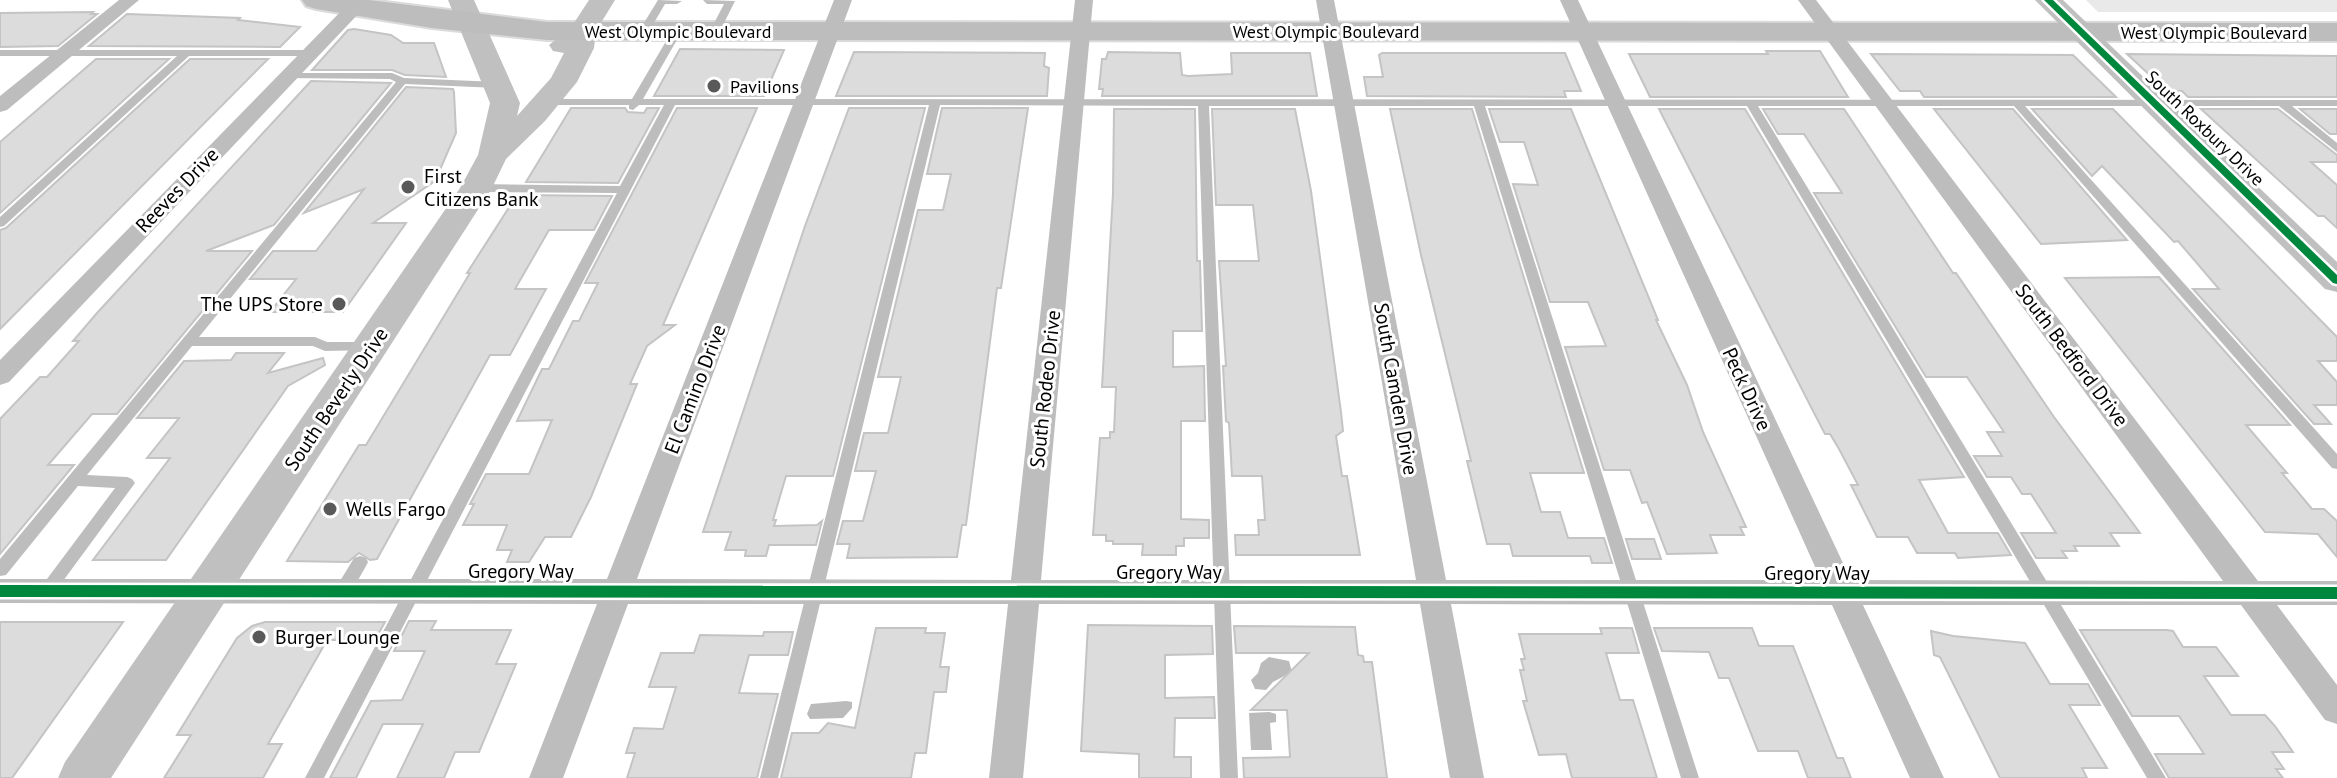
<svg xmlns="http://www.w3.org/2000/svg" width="2337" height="778" font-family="'PT Sans',sans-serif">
	<rect width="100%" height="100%" fill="#fff"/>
	<path fill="#e9e9e9" d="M2086,0H2337V12H2098Z"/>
	<g fill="#bbb">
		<path d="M1269,657L1289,661L1292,672L1273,682L1266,690L1255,689L1251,680L1258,673L1261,663Z"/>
		<path d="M846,701L852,702V708L843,718L810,719L807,714L811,704Z"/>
		<path d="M1269,712L1276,714V722L1270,723L1272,750H1251L1249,713Z"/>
	</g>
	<g fill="#dcdcdc" stroke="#c4c4c4" stroke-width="2">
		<path d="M93,12L91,14H97L58,46L0,47V13Z"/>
		<path d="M127,14L240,18L238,20L300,27L280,47L89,46Z"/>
		<path d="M354,29L391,35L403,43H434L446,77L405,75L392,70H312L348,30Z"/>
		<path d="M680,49L784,50L764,96H654Z"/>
		<path d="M1766,51H1820L1848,97H1650L1629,54H1768Z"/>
		<path d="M854,52L1045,53L1044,66L1049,68L1047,96H836Z"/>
		<path d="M1108,52L1180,53L1182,75L1188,76L1232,74L1231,53H1310L1317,96H1102L1103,89H1099L1102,59H1106Z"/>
		<path d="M1382,53H1565L1581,91H1564L1566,97L1367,96L1364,77H1383L1379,55Z"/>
		<path d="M1871,54L2073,55L2116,97H1924L1920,91H1900Z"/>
		<path d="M2127,54L2337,56V97H2188L2182,91H2167Z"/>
		<path d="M96,59H169L0,213V142Z"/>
		<path d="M190,59H268L0,329V230L6,228Z"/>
		<path d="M311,81L391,83L274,225L206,251H252L117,414H92L48,465H74L0,554V419L40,377H47L79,341H73L97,313Z"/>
		<path d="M406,87L453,89L454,92L456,133L435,181L373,223H406L343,312H270L296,279H250L273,251H316L364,189L304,213Z"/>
		<path d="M571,108H625L628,112L644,113L647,108H659L618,183L526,182Z"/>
		<path d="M677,108H757L663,325H675L647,346L630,384H637L591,497L571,537H545L529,562H507L512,550H497L507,525H463L474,504H470L486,474H529L552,420L517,421L542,369H549L573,321H579L598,283H585Z"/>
		<path d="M849,108H925L833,476H786L773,520H776L774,526L817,525L822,521L816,545H769L766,556H745L746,550H725L731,532H703L805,226Z"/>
		<path d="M942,108H1028L1001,288H997L966,525H962L957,557L847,558L850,544H837L843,521H863L876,471H855L864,433H888L901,377H878L918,210H943L951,174H927Z"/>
		<path d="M1114,109H1195L1197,261H1200L1202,331H1173V367L1204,366L1205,421H1181V519L1209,520V538H1184V546H1176V555H1142L1143,544H1113V541H1106V535H1093L1100,438H1110V432H1114L1116,387H1102L1113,193Z"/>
		<path d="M1212,109H1295L1311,191L1341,412L1343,431L1336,436L1342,476H1347L1360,555H1236L1235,535H1259L1258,520H1265L1262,476H1232L1229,423L1226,421L1223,366H1226L1219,261H1259L1253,205H1216Z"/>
		<path d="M1390,109H1472L1584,473H1530L1541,512H1560L1568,538H1604L1612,563H1592L1590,556H1513L1510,544H1487L1467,461H1471L1421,255Z"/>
		<path d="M1489,109H1571L1658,320H1656L1687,385L1703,432L1746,527H1740L1744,535H1710L1717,553L1667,554L1647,502L1642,503L1630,470H1604L1565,347L1606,346L1588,302H1550L1513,184L1538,185L1524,142H1500Z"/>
		<path d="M1659,109H1745L1964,477L1919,480L1948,533H1998L2011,555L1958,558L1955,553H1917L1908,537H1877L1851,485H1858L1839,449L1830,434H1825L1812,409Z"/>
		<path d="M1763,109H1844L1953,273H1956L2054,417L2140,533H2110L2119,546H2074L2077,551H2062L2067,558H2036L2021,533H2056L2031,494H2022L2011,477H1987L1974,456H2002L1987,432H2004L1967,377H1926L1814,193H1842L1804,134H1778Z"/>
		<path d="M1934,109H2013L2127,240L2041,244Z"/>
		<path d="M2032,109H2113L2337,337V361H2318L2337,382V405H2314L2331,424H2314L2193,289H2219L2178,241L2174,242L2102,166L2092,176Z"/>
		<path d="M2201,109H2278L2337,155V162H2311L2337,185V228L2324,216H2318L2309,208Z"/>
		<path d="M2300,109H2337V134H2330Z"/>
		<path d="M517,195L612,196L594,230H549L515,289H546L510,355H490L377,559L370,560L359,553L348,562L287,561L359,445H366L470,273H467Z"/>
		<path d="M2159,277L2290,425H2246L2287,473H2282L2312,509H2324L2337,521V557L2318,534L2265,532L2065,278Z"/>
		<path d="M236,353H284L268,373L323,358L325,365L288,386L166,560H93L170,458H147L179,418H137L184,361L231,360Z"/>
		<path d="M1626,539H1654L1661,559H1632Z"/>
		<path d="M409,621H436L431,630H511L496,664H516L479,752H455L444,778H397L423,724H383L356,778H330L371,701L402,700L425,651H394Z"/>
		<path d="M0,622H123L12,778H0Z"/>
		<path d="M265,622H385L375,640H327L268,744H282L263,778H164L191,735H177L237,638L252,626Z"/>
		<path d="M1088,625L1212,626L1213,654L1165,655V698L1214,697L1215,718H1175L1174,757H1191V778H1139V754L1081,751Z"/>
		<path d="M1234,626L1355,627L1358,655L1363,656L1364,662H1372L1387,778H1244L1243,758L1290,757L1287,710H1251L1309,653H1236Z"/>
		<path d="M876,628H926L925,633H945L940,667H949L946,692H934L926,753H915L911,778H781L792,733H819L828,723L855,728Z"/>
		<path d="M1600,628H1632L1639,653H1606L1620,700H1633L1657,778H1572L1566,754L1539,755L1523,701H1527L1520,670H1524L1521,659H1525L1519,634H1602Z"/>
		<path d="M1654,628H1752L1759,646H1793L1837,758H1843L1851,778H1808L1798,751H1758L1729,678H1719L1709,652L1662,651Z"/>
		<path d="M2080,630H2167L2173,631L2183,647H2216L2238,676H2204L2231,715H2265L2275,726L2293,752H2272L2284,769H2276L2283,778H2169L2155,754H2204L2179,716H2132Z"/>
		<path d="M1931,631L1953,636L2025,643L2050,684H2088L2100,705H2069L2107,768H2082L2087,778H2000L1940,657L1934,655Z"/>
		<path d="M764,632H793L788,655H749L739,693L778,694L757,778H627L635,753H626L634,728L663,729L676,687H649L661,653H694L700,635L763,636Z"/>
	</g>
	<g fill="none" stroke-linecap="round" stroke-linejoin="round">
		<defs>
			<path id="primary" d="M302,0H369L547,22L2337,23V41L547,40L432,28L316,9L306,6Z"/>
		</defs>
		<use href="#primary" stroke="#dbdbdb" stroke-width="4"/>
		<g fill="#bdbdbd" fill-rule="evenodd">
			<path d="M658,0L682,1L677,4H665L648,33H640L639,31Z"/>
			<path d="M703,0L735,1L719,33L710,31L724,4H707Z"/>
			<path d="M677,28L682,31L643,99L2337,100V106H2292L2337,143V152L2279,106H2025L2337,454V469L2332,468L2014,106H1758L2166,778H2147L1747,106H1485L1699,778H1681L1474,106H1209L1238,778H1220L1198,106L940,105L778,778H760L929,105H675L324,778H305L617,193L476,192L470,188L476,184L620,186L664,105H639L633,110L629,109V105H547L542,102L547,99H632L672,31Z"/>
			<path d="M0,50H309L314,53L309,56H189L4,226L0,227V217L177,56H0Z"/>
			<path d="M286,73H392L404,78L498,82L503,85L498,88L405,84L199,337H315L327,342H367L372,344L374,347L372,350L325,351L313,346H192L87,475L127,477L132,479L135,483L52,596L46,598L40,596L38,591L115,488L78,486L6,575L0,576V559L396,82L390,79L282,78L281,76Z"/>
			<path d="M360,556L366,558L368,562L366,566L349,596L343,598L337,596L335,591L337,586L354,558Z"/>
		</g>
		<g fill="#bdbdbd" fill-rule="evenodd">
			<path d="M119,0H139L7,110L0,112V96Z"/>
			<path d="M834,0H852L637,579L1011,580L1075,0H1093L1041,580H1416L1316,0H1334L1446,580H1821L1560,0H1578L1851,580L2223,581L1798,0H1816L2258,581H2337V605H2277L2337,685V724L2325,720L2241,605H1863L1944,778H1910L1832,605L1451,604L1484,778H1450L1420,604H1039L1023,778H989L1008,604H628L563,778H529L597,604L0,603V579H607Z"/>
			<path d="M356,1L362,2L365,6L362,10L9,382L0,385V360L350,2Z"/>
		</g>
		<g fill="#c0c0c0" fill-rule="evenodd">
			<path d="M448,0H474L520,103L517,116L551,78L564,53L553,51L549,45L572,26L589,0H615L596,31L594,48L577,82L545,121L506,159L492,188L111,778H58L65,762L460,188L478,155L490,103Z"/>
			<path d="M2035,0H2063L2337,262V292L2325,289Z"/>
		</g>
		<use href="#primary" fill="#bdbdbd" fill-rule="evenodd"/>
		<defs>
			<g id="cycleway">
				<path d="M2044,0H2053L2337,275V284L2333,283Z"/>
				<path d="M0,585L2337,587V599L0,597Z"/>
			</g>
		</defs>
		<use href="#cycleway" stroke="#fff" stroke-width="5"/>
		<use href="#cycleway" fill="#00873e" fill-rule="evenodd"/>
	</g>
	<g fill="#595959" stroke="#fff" stroke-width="3">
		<circle cx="714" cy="86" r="8"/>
		<circle cx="408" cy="187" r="8"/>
		<circle cx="339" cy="304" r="8"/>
		<circle cx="330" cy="509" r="8"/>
		<circle cx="259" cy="637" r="8"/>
	</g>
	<g text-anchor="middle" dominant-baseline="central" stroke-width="6" stroke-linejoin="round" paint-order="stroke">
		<g font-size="18" fill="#000" stroke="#fff">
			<text x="678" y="31">West Olympic Boulevard</text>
			<text x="1326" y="31">West Olympic Boulevard</text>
			<text x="2214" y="32">West Olympic Boulevard</text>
			<text transform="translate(2205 128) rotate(44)">South Roxbury Drive</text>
		</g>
		<g font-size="18" fill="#000" stroke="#fff" text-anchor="start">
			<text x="730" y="86">Pavilions</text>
		</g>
		<g font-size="20" fill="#000" stroke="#fff" text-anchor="start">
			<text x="424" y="176">First<tspan x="424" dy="23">Citizens Bank</tspan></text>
			<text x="323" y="304" text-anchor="end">The UPS Store</text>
			<text x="346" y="509">Wells Fargo</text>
			<text x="275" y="637">Burger Lounge</text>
		</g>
		<g font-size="20" fill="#000" stroke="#fff">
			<text transform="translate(177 190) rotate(-46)">Reeves Drive</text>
			<text transform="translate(2072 355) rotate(53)">South Bedford Drive</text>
			<text transform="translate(695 389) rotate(-69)">El Camino Drive</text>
			<text transform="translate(1045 389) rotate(-84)">South Rodeo Drive</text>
			<text transform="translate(1396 389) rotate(80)">South Camden Drive</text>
			<text transform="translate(1747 389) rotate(65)">Peck Drive</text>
			<text transform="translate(336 399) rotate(-56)">South Beverly Drive</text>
			<text x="521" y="571">Gregory Way</text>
			<text x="1169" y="572">Gregory Way</text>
			<text x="1817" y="573">Gregory Way</text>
		</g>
	</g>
</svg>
